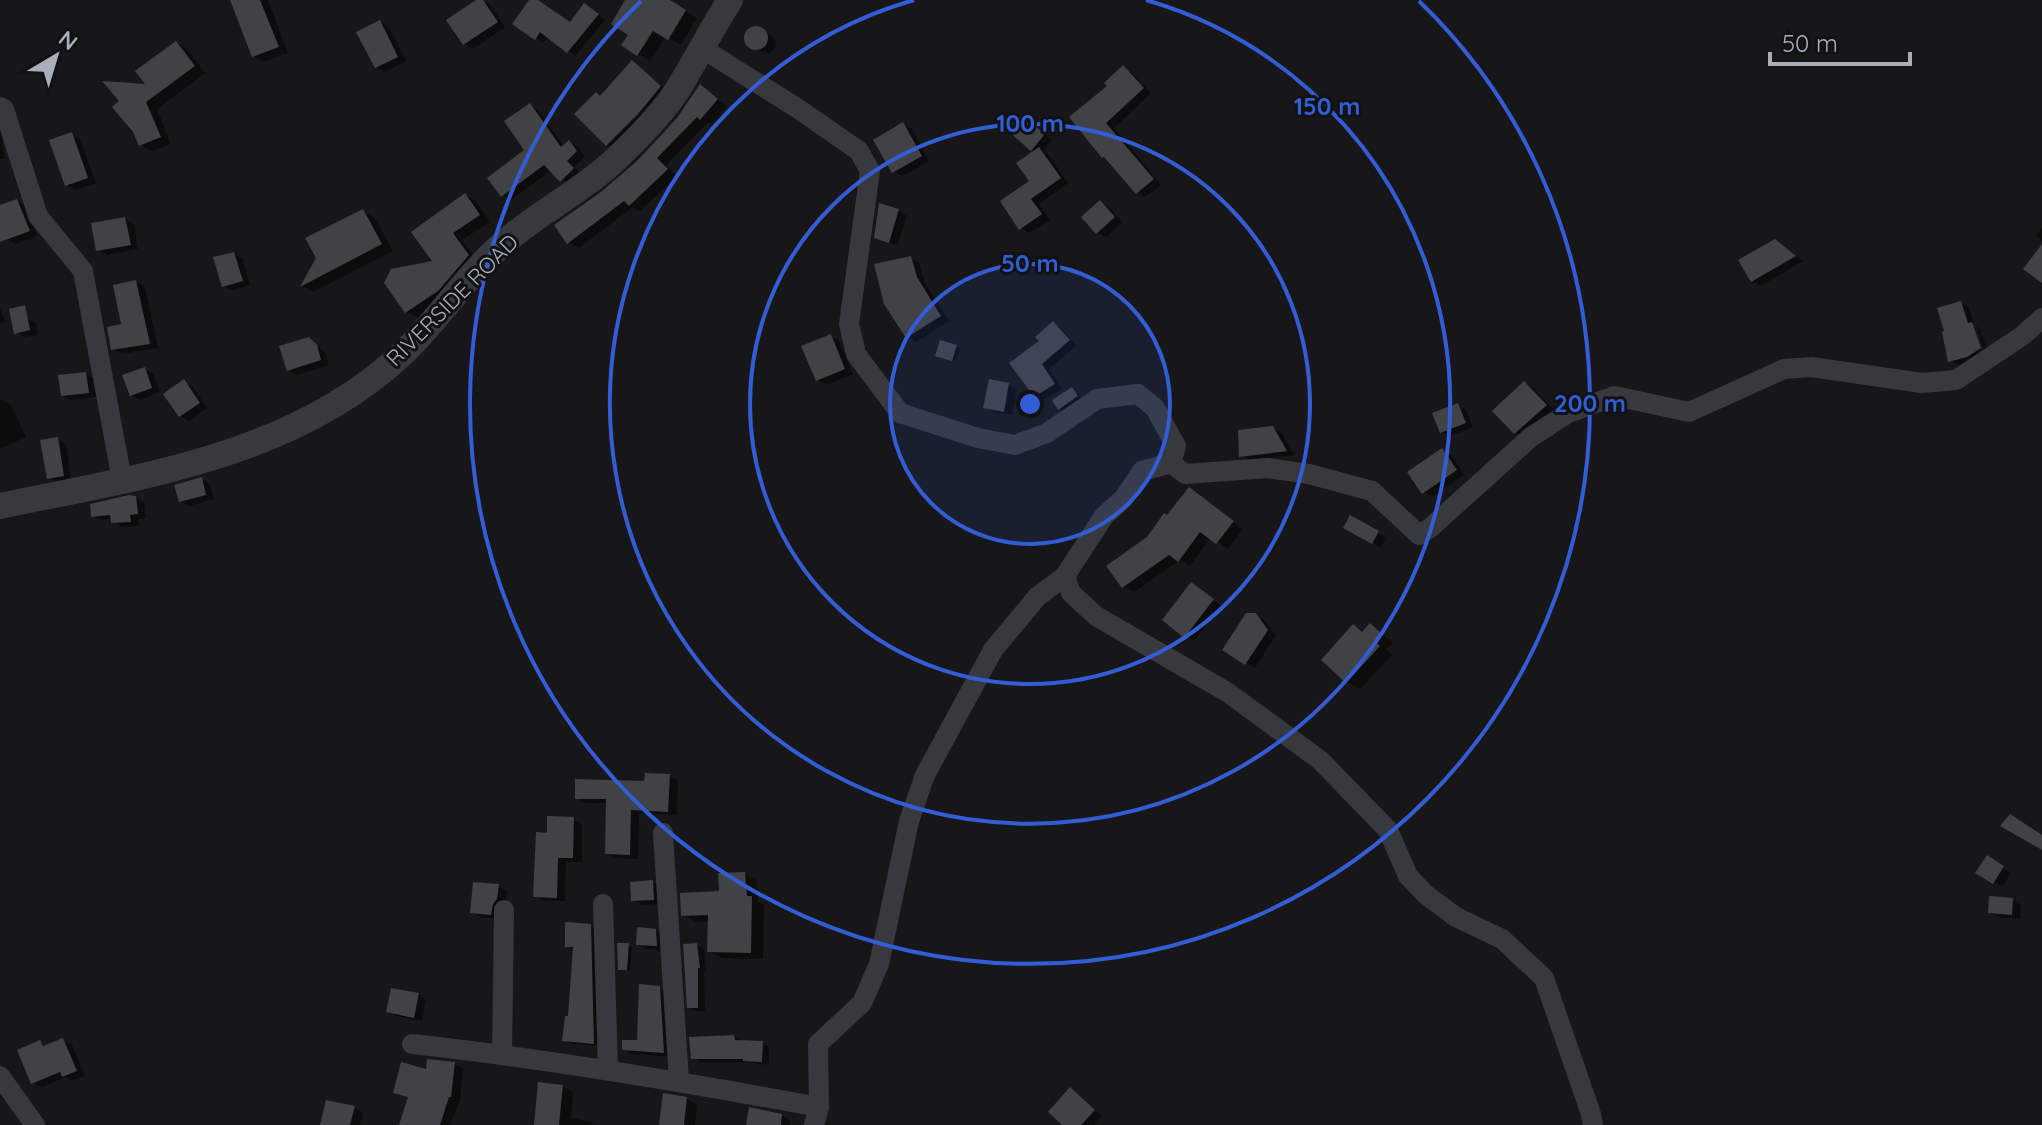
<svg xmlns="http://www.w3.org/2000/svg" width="2042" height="1125" font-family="Quicksand,sans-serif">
	<rect width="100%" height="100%" fill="#171719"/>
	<g fill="#0007">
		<path d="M233,0H268L288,53L264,62L254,56Z"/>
		<path d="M479,0L490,4L505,27L473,49L465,44Z"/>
		<path d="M531,0L571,24L592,10L605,20L575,56L548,36L544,42L536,38Z"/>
		<path d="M627,0H667L697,18L681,45L666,36L650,61L638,54L631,35Z"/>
		<path d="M380,22L389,27L406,61L385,72L376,67Z"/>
		<path d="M755,28L771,35L775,40L776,47L769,54L753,48L746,40Z"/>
		<path d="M177,43L188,50L205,73L157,109L171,144L152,151L140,144L135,131L149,86Z"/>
		<path d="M641,68L668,92L616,150L607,145L602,97Z"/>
		<path d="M1123,68L1132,73L1151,93L1114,128L1161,185L1145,197L1137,192L1110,161L1103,157L1071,117L1110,86Z"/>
		<path d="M700,86L727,106L712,124L708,122L666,165L677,176L640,211L633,207L579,248L569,242L603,194L638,162L679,119Z"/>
		<path d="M530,105L538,110L564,147L569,142L578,147L585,157L574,167L581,174L570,185L552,170L511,200L502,195L527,151Z"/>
		<path d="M0,122L5,159H0Z"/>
		<path d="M1032,123L1052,140L1043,151L1048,154L1068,183L1039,204L1050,220L1029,233L1021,228L1036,151L1032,149Z"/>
		<path d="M903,124L912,129L929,161L902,176L894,171Z"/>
		<path d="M72,134L80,139L96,183L75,190L67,185Z"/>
		<path d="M466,195L476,201L490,222L462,240L478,262L449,296L418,318L407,312L436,263Z"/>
		<path d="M17,201L26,206L37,236L16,244L7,239L0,219V207Z"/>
		<path d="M1100,202L1109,207L1122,222L1106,237L1097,232Z"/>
		<path d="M363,211L375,218L393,251L313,292L302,286L318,258Z"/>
		<path d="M898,211L907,216L897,246L876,237Z"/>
		<path d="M125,219L134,224L138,249L107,255L98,250Z"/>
		<path d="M2042,228V241L2036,236Z"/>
		<path d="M1784,247L1803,261L1761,286L1753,281Z"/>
		<path d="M234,254L243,259L250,285L232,290L223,286Z"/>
		<path d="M911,258L919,263L925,284L949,321L916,342L907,337Z"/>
		<path d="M136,282L145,287L158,348L122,354L113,349Z"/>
		<path d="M1961,303L1969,307L1974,324H1971L1982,356L1958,365L1950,360Z"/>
		<path d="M0,308L5,322L0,324Z"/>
		<path d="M26,318L36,323L38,335L24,337L16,332Z"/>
		<path d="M1054,324L1061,328L1076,346L1049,369L1062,389L1043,400L1035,396L1042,342Z"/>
		<path d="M1976,326L1980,329L1988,352L1985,354Z"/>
		<path d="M831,336L839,341L853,374L826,385L817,380Z"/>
		<path d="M309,339L325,352L329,365L297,375L288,370Z"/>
		<path d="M956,346L960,349L956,361L941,357Z"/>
		<path d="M145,369L153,374L160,392L140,400L131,395Z"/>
		<path d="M86,374L94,379L97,397L71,400L62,395Z"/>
		<path d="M184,382L193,387L207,408L189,421L180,416Z"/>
		<path d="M1525,383L1533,388L1554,410L1524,438L1516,433L1495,411Z"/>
		<path d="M1008,385L1017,390L1012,415L994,412L986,407Z"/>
		<path d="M1072,390L1086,401L1068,413L1059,408Z"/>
		<path d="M0,399L11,405L26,437L0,449Z"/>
		<path d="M1458,405L1466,410L1473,427L1450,436L1441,431Z"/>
		<path d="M1273,428L1282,433L1294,455L1249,460L1241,455Z"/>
		<path d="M57,439L66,444L71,480L57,482L48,477Z"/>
		<path d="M1442,450L1451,455L1464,475L1432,497L1423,492Z"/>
		<path d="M201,479L210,484L214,499L189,506L181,501Z"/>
		<path d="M1190,489L1243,529L1228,549L1211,537L1190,566L1180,560L1134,592L1123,586L1148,539Z"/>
		<path d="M136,498L144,503L146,518L138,519L139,526L121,527L112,519L102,520L93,516Z"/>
		<path d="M1351,518L1386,538L1381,548L1346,528Z"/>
		<path d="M1200,589L1221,606L1194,641L1165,620Z"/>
		<path d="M1255,615L1264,620L1276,635L1255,668L1225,649Z"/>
		<path d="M1370,626L1393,642L1386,649L1392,655L1360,689L1347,682L1354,627L1364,632Z"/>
		<path d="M669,776L678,781L677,815L639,813L638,859L615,858L607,853L608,803H586L577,798Z"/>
		<path d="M574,819L582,824V862H566L565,901H543L535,896L549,835Z"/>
		<path d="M1987,858L2011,873L2002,887L1978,872Z"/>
		<path d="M745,874L757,881L758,902L764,905L763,959L722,958L709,951L710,921L696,922L683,914L722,893Z"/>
		<path d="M653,882L661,887L662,904L642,905L633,900Z"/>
		<path d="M498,886L507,891L506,904L499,919L481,917L472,912Z"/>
		<path d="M2012,900L2021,905L2020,919L1999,917L1990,912Z"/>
		<path d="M590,926L599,931L602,1046L572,1044L564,1039L569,1018L575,950L567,946Z"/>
		<path d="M656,931L664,936L665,950L647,949L638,944Z"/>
		<path d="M628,945L632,947L630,971L620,968Z"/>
		<path d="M697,945L704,949L706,971H704L705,1011H696L689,1007Z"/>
		<path d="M659,988L668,993L672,1057L632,1054L624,1049L639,1042Z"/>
		<path d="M418,995L426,1000L422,1021L397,1016L388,1011Z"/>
		<path d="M734,1037L741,1041L762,1043L769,1047V1065L747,1062H700L693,1058Z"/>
		<path d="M63,1040L72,1045L85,1076L72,1081L66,1077L42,1087L33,1082L40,1043L47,1047Z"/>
		<path d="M454,1064L463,1069L460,1101L450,1125H402L410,1099L395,1092L427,1072Z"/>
		<path d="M563,1086L573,1093L571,1118L588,1121L595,1125H534Z"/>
		<path d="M1070,1090L1102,1116L1094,1125H1065Z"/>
		<path d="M687,1099L697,1105L695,1125H661Z"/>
		<path d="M354,1108L363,1113L360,1125H327Z"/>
		<path d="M782,1115L790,1120V1125H748Z"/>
	</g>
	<g fill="#414246">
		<path d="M230,0H260L279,47L252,57Z"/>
		<path d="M476,0H483L498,22L463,45L446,20Z"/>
		<path d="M529,0H538L570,22L584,3L599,14L567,53L540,32L535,40L512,24Z"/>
		<path d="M625,0H670L686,10L668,40L653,31L637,56L621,45L628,35L611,24Z"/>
		<path d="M380,20L398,57L375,68L356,32Z"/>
		<circle cx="756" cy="38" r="12"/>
		<path d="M176,41L195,66L146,102L161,137L139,146L133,132L112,107L119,101L102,81L145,84L135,71Z"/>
		<path d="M632,60L661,86L638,114L606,146L574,114L596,92L600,96Z"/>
		<path d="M1123,65L1144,88L1106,123L1154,179L1136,194L1104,157L1102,158L1069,117L1107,86L1104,83Z"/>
		<path d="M700,84L718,99L700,120L697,117L657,158L668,169L629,206L624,201L567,244L554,225L601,192L637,161L677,118Z"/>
		<path d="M530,103L561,147L569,140L577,151L567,161L574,168L560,182L544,165L501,197L487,178L524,150L504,121Z"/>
		<path d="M1023,116L1045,134L1031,151L1009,132Z"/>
		<path d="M903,122L922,156L892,173L873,140Z"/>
		<path d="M72,132L88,178L65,186L49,140Z"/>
		<path d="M1039,147L1061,178L1031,199L1042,214L1019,230L1000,201L1029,181L1016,163Z"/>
		<path d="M465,193L480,215L453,233L469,255L438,291L405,313L384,283L391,269L432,261L411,232Z"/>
		<path d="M17,199L30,231L0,242V205Z"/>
		<path d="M1100,200L1115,217L1096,234L1081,217Z"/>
		<path d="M879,203L899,209L889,243L874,238Z"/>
		<path d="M363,209L382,244L300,287L316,258L305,238Z"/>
		<path d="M125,217L131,245L96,251L91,223Z"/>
		<path d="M1775,239L1796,256L1751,282L1738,260Z"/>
		<path d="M2042,244V283L2023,269Z"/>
		<path d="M234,252L243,281L222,287L213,257Z"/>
		<path d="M911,256L917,277L941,316L906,338L884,304L874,264Z"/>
		<path d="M136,280L150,344L111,350L107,327L121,324L113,285Z"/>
		<path d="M1961,301L1968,323L1972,322L1981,348L1967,357L1948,362L1942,332L1944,331L1937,308Z"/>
		<path d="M25,305L30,330L14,334L9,309Z"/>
		<path d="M1053,321L1070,340L1042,364L1055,384L1034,397L1009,363L1039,341L1035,337Z"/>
		<path d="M831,334L845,369L816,381L801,346Z"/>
		<path d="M309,337L317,345L321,360L287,371L279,346Z"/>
		<path d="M940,340L957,345L952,361L935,356Z"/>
		<path d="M145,367L152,388L130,396L122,375Z"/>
		<path d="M86,372L89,393L61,396L58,375Z"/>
		<path d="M184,379L200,403L179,417L163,394Z"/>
		<path d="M989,379L1009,383L1004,412L983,408Z"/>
		<path d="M1524,381L1547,405L1514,434L1492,411Z"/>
		<path d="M1072,387L1078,396L1058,410L1052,400Z"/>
		<path d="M1458,403L1466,423L1440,433L1432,413Z"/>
		<path d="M1273,426L1287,451L1239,457L1238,430Z"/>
		<path d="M58,437L64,476L47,479L40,440Z"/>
		<path d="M1442,448L1457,470L1422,494L1407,472Z"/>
		<path d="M202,477L206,495L179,502L174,485Z"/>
		<path d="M1189,487L1234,521L1216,544L1200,532L1178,562L1169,555L1122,588L1106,566L1147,537L1164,513L1167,515Z"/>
		<path d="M129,495L136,496L138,514L130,515L131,522L111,523L110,515L91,517L90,504Z"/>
		<path d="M1350,515L1379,531L1372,544L1343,528Z"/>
		<path d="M1191,582L1214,599L1184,638L1162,620Z"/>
		<path d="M1246,613H1256L1268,630L1245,665L1222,650Z"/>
		<path d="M1370,623L1381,633L1374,641L1380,646L1346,683L1321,660L1353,624L1362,632Z"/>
		<path d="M645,773L670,774L668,812L631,810L630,855L605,854L606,799H575V779L644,781Z"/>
		<path d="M2010,814L2042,835V850L2000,826Z"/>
		<path d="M547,816L574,817L573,858H558L557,898L533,897L536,832L547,833Z"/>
		<path d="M1987,855L2004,866L1993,884L1975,873Z"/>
		<path d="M745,872L747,896H752L751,953L707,952L708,915L681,916L680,893L719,891L718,873Z"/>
		<path d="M653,880L654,900L631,901L630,882Z"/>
		<path d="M473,882L499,884L497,899L493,904L491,915L470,913Z"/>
		<path d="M1989,896L2013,898L2012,915L1988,913Z"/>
		<path d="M565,922L591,924L594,1044L562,1041L565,1016H568L573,947H565Z"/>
		<path d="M637,927L656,929L657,946L636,945Z"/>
		<path d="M617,943H629L627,970H618Z"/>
		<path d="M697,943L700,968H698V1008H687L683,944Z"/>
		<path d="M639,984L660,986L664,1053L622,1050V1040H637Z"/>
		<path d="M391,988L419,993L414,1018L386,1012Z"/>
		<path d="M734,1035L735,1040L763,1041L762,1062L743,1061V1059H691L689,1037Z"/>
		<path d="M63,1038L77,1071L62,1077L60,1072L31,1084L17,1050L40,1040L43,1046Z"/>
		<path d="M427,1059L455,1062L451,1097H449L440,1125H399L408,1097L393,1093L401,1062L426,1069Z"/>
		<path d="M538,1082L563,1085L559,1125H534Z"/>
		<path d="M1070,1087L1095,1110L1081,1125H1062L1048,1112Z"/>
		<path d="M663,1093L687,1097L684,1125H659Z"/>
		<path d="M326,1100L355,1106L350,1125H320Z"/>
		<path d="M749,1107L782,1114L781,1125H746Z"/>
	</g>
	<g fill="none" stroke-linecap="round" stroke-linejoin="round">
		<g stroke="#38393e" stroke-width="20">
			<path d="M700,47L797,108L859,151L870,171L849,324L856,354L900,413L978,438L1015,445L1047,433L1097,399L1138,394L1155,408L1176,446L1171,463L1142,471L1124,498L1104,516L1065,576L1071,593L1096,616L1227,692L1320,760L1388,830L1408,876L1425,894L1456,917L1502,939L1544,978L1591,1114L1593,1125"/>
			<path d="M0,107L4,109L38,216L83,271L122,480"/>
			<path d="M1171,463L1185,474L1268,468L1309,474L1372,491L1419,535L1430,528L1531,437L1568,413L1615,396L1689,412L1784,369L1811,367L1922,383L1956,380L2022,336L2042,318"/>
			<path d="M663,833L679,1081"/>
			<path d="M603,904L608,1070"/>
			<path d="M412,1044C549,1059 684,1082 819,1107"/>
			<path d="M502,1054L504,910"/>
			<path d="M0,1076L35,1125"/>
			<path d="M814,1125L819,1107L818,1044L862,1003L879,964L909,821L925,775L993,650L1037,597L1065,576"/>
		</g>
		<path stroke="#38393e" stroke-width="26" d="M0,506C138,477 290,457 399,357C437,322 466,275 506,241C541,211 585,189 618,157C639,137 662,114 678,89C696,59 712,29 730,0"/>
	</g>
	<circle cx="1030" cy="404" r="140" fill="#325dd4" fill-opacity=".12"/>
	<g fill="none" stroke="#325dd4" stroke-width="4">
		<circle cx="1030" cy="404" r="140"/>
		<circle cx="1030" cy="404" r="280"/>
		<path d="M1146 0A420 420 0 1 1 914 0"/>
		<path d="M1419 1A560 560 0 1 1 641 1"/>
	</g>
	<g text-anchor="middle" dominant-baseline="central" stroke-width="6" stroke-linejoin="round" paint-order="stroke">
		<g font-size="22" fill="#a8afba" stroke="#121214">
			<text transform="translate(452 300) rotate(-45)">RIVERSIDE ROAD</text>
		</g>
	</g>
	<circle cx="1030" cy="404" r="12" fill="#325dd4" stroke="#121214" stroke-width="4"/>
	<g font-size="24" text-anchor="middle" font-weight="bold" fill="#325dd4" stroke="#121214" stroke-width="6" stroke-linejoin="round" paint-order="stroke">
		<text x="1327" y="115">150 m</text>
		<text x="1030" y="132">100 m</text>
		<text x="1030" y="272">50 m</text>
		<text x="1590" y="412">200 m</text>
	</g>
	<g transform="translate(56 56) rotate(38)" stroke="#121214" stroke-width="6" paint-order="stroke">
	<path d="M0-6L14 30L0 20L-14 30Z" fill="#a8afba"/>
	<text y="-12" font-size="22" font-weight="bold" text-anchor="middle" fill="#a8afba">N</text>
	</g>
	<path d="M1770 52v12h140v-12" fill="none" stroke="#a8afba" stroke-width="4"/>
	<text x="1782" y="52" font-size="24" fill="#a8afba" stroke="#121214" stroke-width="6" paint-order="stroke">50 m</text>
</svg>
